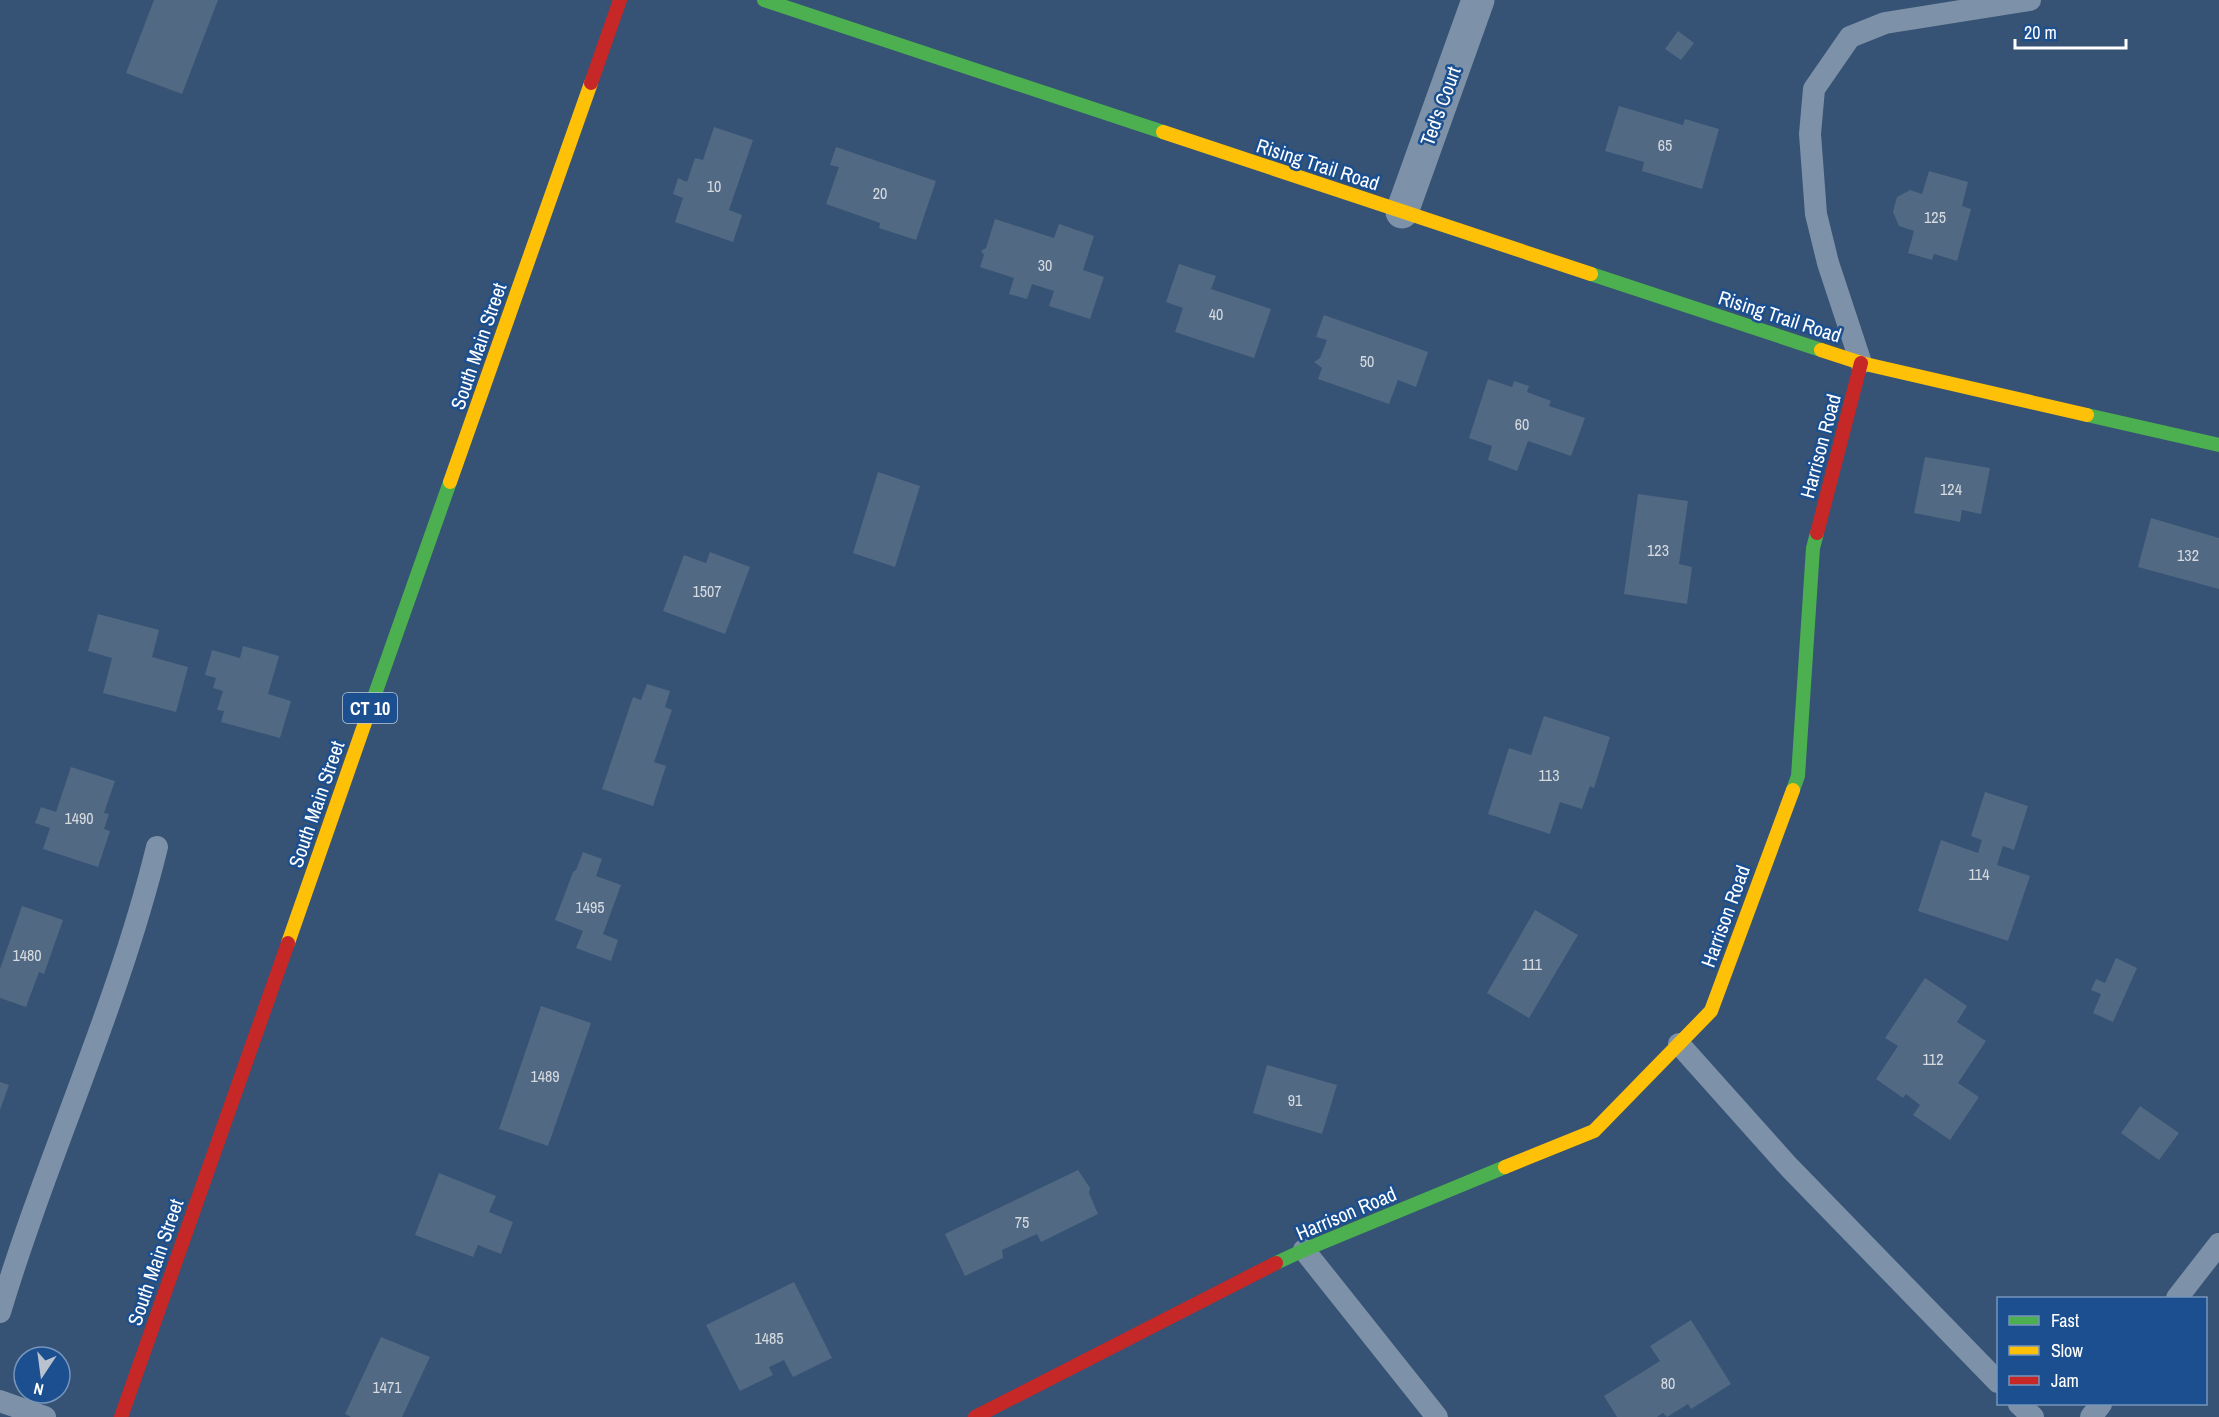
<svg xmlns="http://www.w3.org/2000/svg" width="2219" height="1417" font-family="'Archivo Narrow',sans-serif">
	<rect width="100%" height="100%" fill="#365274"/>
	<g fill="#526984">
		<path d="M154,0H218L182,94L126,73Z"/>
		<path d="M1678,31L1694,43L1681,60L1665,49Z"/>
		<path d="M1619,106L1683,125L1685,119L1719,129L1702,189L1642,171L1644,162L1605,151Z"/>
		<path d="M714,127L753,140L729,210L742,215L733,242L675,222L683,198L673,194L678,178L687,182L695,158L703,160Z"/>
		<path d="M836,147L936,181L916,240L879,228L880,223L826,204L839,167L830,165Z"/>
		<path d="M1929,171L1968,182L1962,206L1971,209L1957,261L1934,254L1932,260L1908,253L1914,231L1899,226L1893,212L1897,197L1910,190L1922,194Z"/>
		<path d="M995,219L1054,238L1059,224L1094,236L1083,270L1104,277L1090,319L1049,306L1054,291L1032,284L1027,299L1009,294L1014,278L980,267L984,255L981,251L986,248Z"/>
		<path d="M1179,264L1216,276L1211,289L1271,309L1254,358L1175,332L1183,308L1166,302Z"/>
		<path d="M1324,315L1428,352L1416,387L1398,380L1389,404L1318,379L1322,368L1314,362L1320,358L1327,340L1316,337Z"/>
		<path d="M1488,379L1512,387L1514,381L1529,386L1527,392L1551,401L1549,406L1585,418L1571,456L1528,441L1517,471L1488,460L1492,446L1469,438Z"/>
		<path d="M1925,457L1990,468L1981,514L1962,510L1960,522L1914,513Z"/>
		<path d="M878,472L920,486L895,567L853,553Z"/>
		<path d="M1638,494L1688,501L1679,564L1692,567L1687,604L1624,594Z"/>
		<path d="M2151,518L2219,538V589L2138,567Z"/>
		<path d="M710,552L750,567L725,634L663,611L684,555L706,563Z"/>
		<path d="M98,614L159,630L152,657L188,667L176,712L103,693L112,658L88,651Z"/>
		<path d="M243,646L279,656L268,694L291,701L280,738L221,722L224,711L217,710L223,691L213,688L216,678L205,675L212,650L240,658Z"/>
		<path d="M647,684L670,691L665,707L672,710L654,762L666,766L653,806L602,789L633,697L641,700Z"/>
		<path d="M1544,716L1610,737L1594,788L1590,786L1582,809L1560,802L1550,834L1488,814L1509,748L1531,755Z"/>
		<path d="M71,767L115,781L104,813L109,814L104,829L110,831L98,867L43,849L50,828L35,823L41,807L56,812Z"/>
		<path d="M1985,792L2028,806L2014,850L2003,846L1997,865L2030,876L2008,941L1918,911L1941,840L1978,853L1982,840L1971,836Z"/>
		<path d="M583,852L602,859L596,876L621,885L603,934L618,940L611,961L576,948L583,931L555,920L573,872L576,870Z"/>
		<path d="M22,906L63,920L44,974L39,972L26,1007L0,998V969Z"/>
		<path d="M1535,910L1578,935L1529,1018L1487,993Z"/>
		<path d="M2116,958L2137,968L2113,1022L2093,1013L2101,994L2091,990L2096,979L2105,983Z"/>
		<path d="M1925,978L1967,1006L1957,1022L1986,1041L1958,1083L1979,1097L1950,1140L1913,1115L1920,1105L1906,1094L1903,1098L1876,1079L1898,1046L1885,1038Z"/>
		<path d="M541,1006L591,1023L548,1146L499,1129Z"/>
		<path d="M1267,1065L1337,1085L1322,1134L1253,1113Z"/>
		<path d="M0,1082L9,1085L0,1110Z"/>
		<path d="M2140,1106L2179,1133L2159,1160L2121,1133Z"/>
		<path d="M1078,1170L1090,1188L1089,1193L1098,1214L1041,1242L1037,1234L1002,1250L1003,1258L965,1276L945,1234Z"/>
		<path d="M439,1173L496,1196L489,1212L513,1222L501,1254L478,1245L473,1257L415,1235Z"/>
		<path d="M794,1282L832,1358L793,1377L784,1360L769,1367L773,1375L740,1391L706,1325Z"/>
		<path d="M1691,1320L1731,1384L1691,1409L1688,1404L1667,1417L1663,1413L1657,1417H1617L1604,1396L1660,1361L1650,1346Z"/>
		<path d="M381,1337L430,1357L402,1417H351L345,1414Z"/>
	</g>
	<g fill="none" stroke-linecap="round" stroke-linejoin="round">
		<g stroke="#7d92a8" stroke-width="22">
			<path d="M1861,363L1828,263L1816,214L1810,134L1814,89L1850,37L1885,23L2030,0"/>
			<path d="M1679,1044L1789,1167L1998,1382"/>
			<path d="M1304,1250L1437,1417"/>
			<path d="M2177,1298L2219,1244"/>
			<path d="M0,1312C47,1156 118,1006 157,847"/>
			<path d="M0,1401L45,1417"/>
			<path d="M2019,1404L2033,1417"/>
			<path d="M2091,1417L2101,1404"/>
		</g>
		<path stroke="#7d92a8" stroke-width="33" d="M1402,212L1478,0"/>
		<g stroke="#4caf50" stroke-width="14">
			<path d="M764,0L1163,132"/>
			<path d="M1591,274L1821,350"/>
			<path d="M2087,415L2219,445"/>
			<path d="M368,714L450,482"/>
			<path d="M1793,790L1798,776L1813,548L1817,533"/>
			<path d="M1276,1263L1304,1250L1505,1167"/>
		</g>
		<g stroke="#ffc107" stroke-width="14">
			<path d="M1163,132L1591,274"/>
			<path d="M1821,350L1861,363L2087,415"/>
			<path d="M450,482L591,83"/>
			<path d="M288,943L368,714"/>
			<path d="M1505,1167L1594,1131L1711,1011L1793,790"/>
		</g>
		<g stroke="#c62828" stroke-width="14">
			<path d="M591,83L620,0"/>
			<path d="M1817,533L1861,363"/>
			<path d="M121,1417L288,943"/>
			<path d="M975,1417L1276,1263"/>
		</g>
	</g>
	<g text-anchor="middle" dominant-baseline="central" stroke-width="5" stroke-linejoin="round" paint-order="stroke">
		<g font-size="16" fill="#d4dae0">
			<text x="1665" y="145">65</text>
			<text x="714" y="186">10</text>
			<text x="880" y="193">20</text>
			<text x="1935" y="217">125</text>
			<text x="1045" y="265">30</text>
			<text x="1216" y="314">40</text>
			<text x="1367" y="361">50</text>
			<text x="1522" y="424">60</text>
			<text x="1951" y="489">124</text>
			<text x="1658" y="550">123</text>
			<text x="2188" y="555">132</text>
			<text x="707" y="591">1507</text>
			<text x="1549" y="775">113</text>
			<text x="79" y="818">1490</text>
			<text x="1979" y="874">114</text>
			<text x="590" y="907">1495</text>
			<text x="27" y="955">1480</text>
			<text x="1532" y="964">111</text>
			<text x="1933" y="1059">112</text>
			<text x="545" y="1076">1489</text>
			<text x="1295" y="1100">91</text>
			<text x="1022" y="1222">75</text>
			<text x="769" y="1338">1485</text>
			<text x="1668" y="1383">80</text>
			<text x="387" y="1387">1471</text>
		</g>
		<rect fill="#1b4f8f" stroke="#bbcadd" stroke-width="1.5" x="343" y="693" width="54" height="30" rx="4.5"/>
		<g font-size="18" font-weight="bold" fill="#fff">
			<text x="370" y="708">CT 10</text>
		</g>
		<g font-size="20" fill="#fff" stroke="#1b4f8f">
			<text transform="translate(1440 106) rotate(-70)">Ted's Court</text>
			<text transform="translate(1318 164) rotate(18)">Rising Trail Road</text>
			<text transform="translate(1780 316) rotate(18)">Rising Trail Road</text>
			<text transform="translate(478 346) rotate(-71)">South Main Street</text>
			<text transform="translate(1820 446) rotate(-75)">Harrison Road</text>
			<text transform="translate(316 804) rotate(-71)">South Main Street</text>
			<text transform="translate(1725 916) rotate(-70)">Harrison Road</text>
			<text transform="translate(1346 1213) rotate(-23)">Harrison Road</text>
			<text transform="translate(155 1262) rotate(-71)">South Main Street</text>
		</g>
	</g>
	<rect x="1997" y="1297" width="210" height="108" fill="#1b4f8f" stroke="#7695bc" stroke-width="1.5"/>
	<rect x="2009" y="1316" width="30" height="9" fill="#4caf50" stroke="#7695bc" stroke-width="1.5"/>
	<text x="2051" y="1327" font-size="18" fill="#ffffff">Fast</text>
	<rect x="2009" y="1346" width="30" height="9" fill="#ffc107" stroke="#7695bc" stroke-width="1.5"/>
	<text x="2051" y="1357" font-size="18" fill="#ffffff">Slow</text>
	<rect x="2009" y="1376" width="30" height="9" fill="#c62828" stroke="#7695bc" stroke-width="1.5"/>
	<text x="2051" y="1387" font-size="18" fill="#ffffff">Jam</text>
	<g transform="translate(42 1375) rotate(193)"><circle r="28" fill="#1b4f8f" stroke="#7695bc" stroke-width="1.5"/>
	<path d="M0-4.5L10 22L0 15L-10 22Z" fill="#b9c2ce"/>
	<text y="-9" font-size="16" font-weight="bold" text-anchor="middle" fill="#ffffff">N</text>
	</g>
	<path d="M2015 39v9h111v-9" fill="none" stroke="#ffffff" stroke-width="3"/>
	<text x="2024" y="39" font-size="18" fill="#ffffff" stroke="#1b4f8f" stroke-width="4.5" paint-order="stroke">20 m</text>
</svg>
